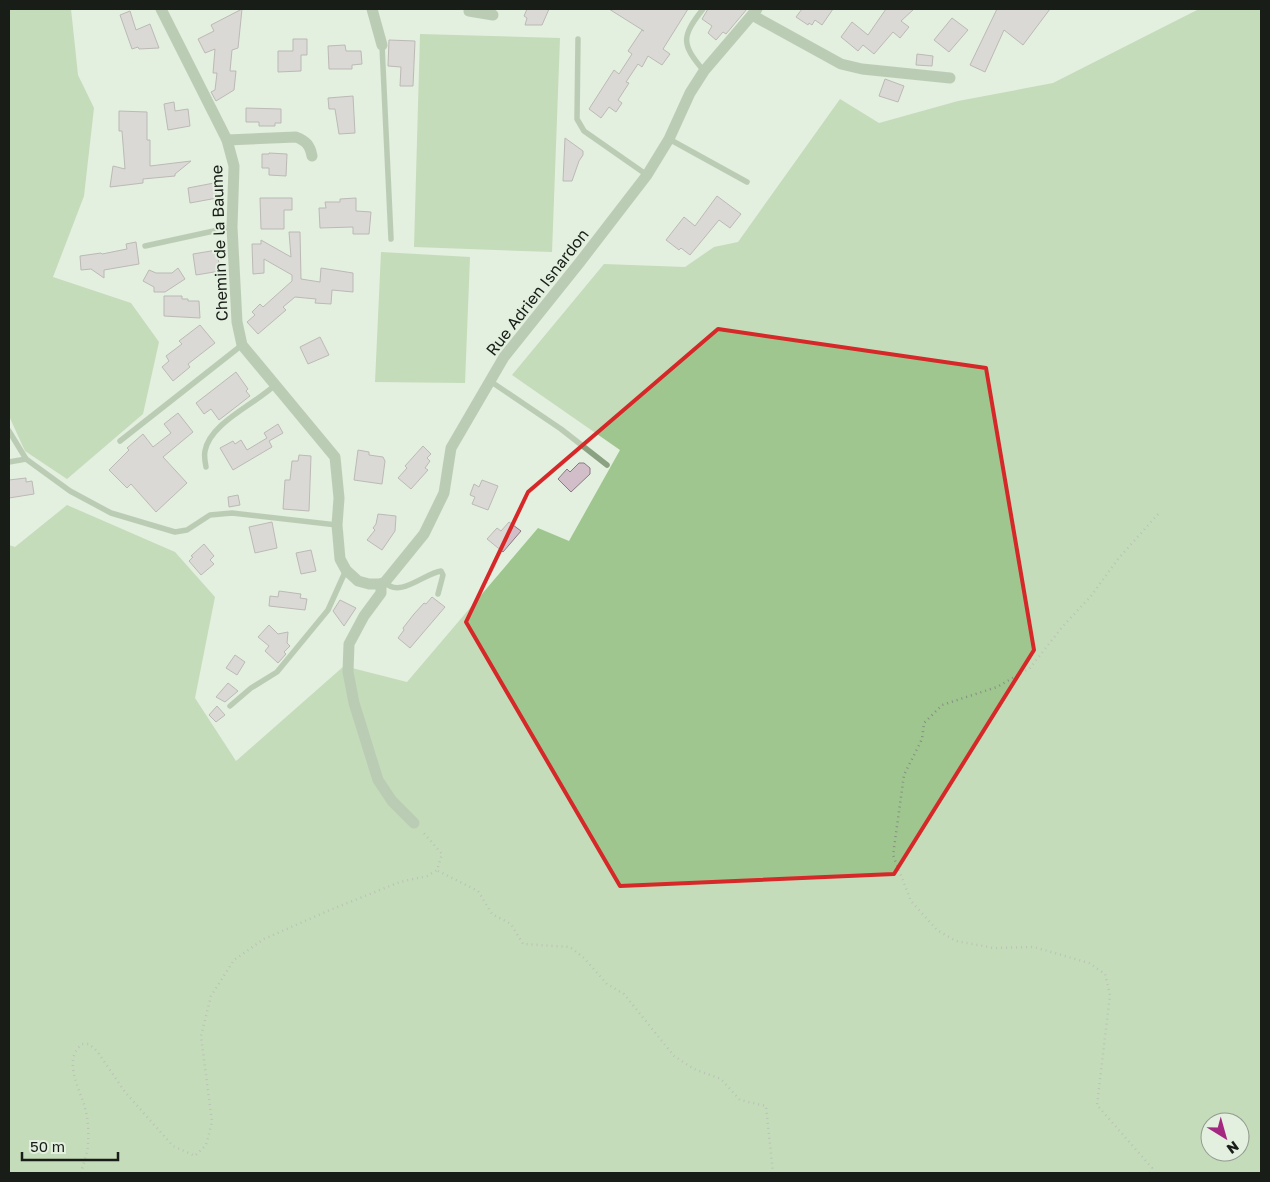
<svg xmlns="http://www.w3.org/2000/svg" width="1270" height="1182" font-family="'Golos Text',sans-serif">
	<rect width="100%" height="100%" fill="#e3efdf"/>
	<g fill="#9fc68f" fill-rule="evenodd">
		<path d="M9,9H71L78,75L94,108L84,196L53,277L131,303L159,342L143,414L67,479L25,451L9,416Z"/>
		<path d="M1199,9H1261V1173H9V545L15,547L67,505L175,552L215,597L195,698L236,761L344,666L407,682L538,528L569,541L620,450L512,375L604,264L685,267L714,247L738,242L840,99L879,123L958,101L1053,83ZM1210,1122H1240V1152H1210Z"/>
		<path d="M420,34L560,38L552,252L414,247Z"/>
		<path d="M381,252L470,257L465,383L375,382Z"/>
	</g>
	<g fill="#d1bec9" stroke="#8a7983">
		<path d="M242,9L238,48L232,50L230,71H236L234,90L216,101L211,92L215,90L217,73H213L215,49L205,53L198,39L214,31L211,25Z"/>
		<path d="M527,9H549L542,25H525L527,18L524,16Z"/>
		<path d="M609,9H688L663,49L670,54L662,65L648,56L642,67L638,64L626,82L629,83L618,100L622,103L616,112L609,107L601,118L589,109L614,70L619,74L632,54L628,51L642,30L644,31Z"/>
		<path d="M708,9H747L726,34L723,32L716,40L708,33L712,26L702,19Z"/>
		<path d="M802,9H833L822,25L815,20L812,25L809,23L808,25L796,17Z"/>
		<path d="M886,9H914L901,21L909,27L900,38L893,32L874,54L863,45L858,51L841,37L852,22L868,35Z"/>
		<path d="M997,9H1050L1023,45L1004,30L985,72L970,65Z"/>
		<path d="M130,11L136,30L150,24L159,48L139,49L138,47L132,49L120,15Z"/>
		<path d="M952,18L968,30L949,52L934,40Z"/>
		<path d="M293,39H307V55H301V71L278,72V51H293Z"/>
		<path d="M389,40L415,41L413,86H400L401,67L388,66Z"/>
		<path d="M345,45L346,51H361L362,64L352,65V69H329L328,46Z"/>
		<path d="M917,54L933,56L932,66L916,65Z"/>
		<path d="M885,79L904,86L898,102L879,96Z"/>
		<path d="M353,96L355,133L339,134L335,109H329L328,98Z"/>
		<path d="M174,102L175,111L188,109L190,126L168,130L164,104Z"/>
		<path d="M246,108L281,109V123H275V126H259V122H246Z"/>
		<path d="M119,111L147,112V140H150V166L191,161L175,174V176L143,179V183L110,187L113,166L125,169L122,131H119Z"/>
		<path d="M565,138L583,151V155L579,161L572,181H563Z"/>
		<path d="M269,153L287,154L286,176L269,175V168H262V154H269Z"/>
		<path d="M214,183L217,198L190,203L188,188Z"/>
		<path d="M717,196L741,214L730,228L719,220L690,255L681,248L679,250L666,240L684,217L695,226Z"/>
		<path d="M260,198H292V210H284V229H261Z"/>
		<path d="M356,198V211L371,212L369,234H353V227L320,228L319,208H326L325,202H340V199Z"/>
		<path d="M289,232H300L301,279L320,282L321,268L353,273V292L332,290L331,304L315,303L316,299L295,297L283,307L286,310L258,334L247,322L255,315L252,312L260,304L263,307L292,281V275L264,259V273L253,274L252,244H261V240L291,257Z"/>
		<path d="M136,242L139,264L104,270V278L91,269L81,270L80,256L101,253L102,254L127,249L126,244Z"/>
		<path d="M217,250L220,271L196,275L193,254Z"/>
		<path d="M178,268L185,279L165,292H154V287L143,281L149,270L156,273H172Z"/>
		<path d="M164,296H182V299H188V301H199L200,318L164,316Z"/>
		<path d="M200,325L215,343L188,364L190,367L173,381L162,367L169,361L166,356L182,344L179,341Z"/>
		<path d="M320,337L329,355L308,364L300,347Z"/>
		<path d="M236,372L248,389L246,391L250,396L219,420L211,409L204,414L196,403Z"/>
		<path d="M178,413L193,432L163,457L187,483L156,512L131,484L127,488L109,470L129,450L127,448L143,434L153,447L171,433L164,424Z"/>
		<path d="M278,424L283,433L269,441L272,447L233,470L220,448L233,441L235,444L241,440L247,450L267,438L264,433Z"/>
		<path d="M423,446L431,454L427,458L430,461L425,468L428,470L411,489L398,478L407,468L405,466Z"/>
		<path d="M358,450L369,452V455L383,457L385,461L382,484L354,480Z"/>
		<path d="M299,455L311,456L309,511L283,509L285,480H290L292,461H298Z"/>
		<path d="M579,463H584L590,468V474L571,492L558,479L567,469L570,472Z"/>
		<path d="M26,478V482L32,481L34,494L9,498V480Z"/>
		<path d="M482,480L498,486L488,510L472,504L475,497L470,495L474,484L479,487Z"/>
		<path d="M238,495L240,505L229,507L228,497Z"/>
		<path d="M378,514L396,516L395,531L382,550L367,540L375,530L373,528L376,524Z"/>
		<path d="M272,522L277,548L255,553L249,527Z"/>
		<path d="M509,522L521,531L503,552L487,539L497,528L501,531Z"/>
		<path d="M204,544L214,556L210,560L214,564L201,575L189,561L193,557L191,556Z"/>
		<path d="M311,550L316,571L301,574L296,553Z"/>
		<path d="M279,591L301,594L300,598L307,599L305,610L269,606L270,596L278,597Z"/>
		<path d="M432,597L445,607L410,648L398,638L404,630L403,628L414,614L424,603L426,604Z"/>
		<path d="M340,600L356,608L344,626L333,611Z"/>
		<path d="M269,625L278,634L288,632L287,643L290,646L284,652L286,654L278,663L265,651L269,646L258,637Z"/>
		<path d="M235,655L245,662L237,675L226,668Z"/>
		<path d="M228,683L238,691L225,702L216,697Z"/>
		<path d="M217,706L225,715L216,722L209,715Z"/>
	</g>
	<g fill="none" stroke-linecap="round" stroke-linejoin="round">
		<g stroke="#878f84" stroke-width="2.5" stroke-dasharray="1 4" stroke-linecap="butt">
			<path d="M438,871L478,891L492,914L511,924L523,944L570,947L584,958L607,984L624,994L674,1056L694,1069L721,1079L740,1100L766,1106L773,1173"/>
			<path d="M81,1173C83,1164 88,1153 88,1143C89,1133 88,1118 85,1108C80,1089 62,1060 82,1044H89L97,1051L125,1092L173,1146L195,1156L206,1145L212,1122L201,1036L211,996L234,960L264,939L330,910L400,882L427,876L437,870L442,854L422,831"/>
			<path d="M1150,1173L1152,1168L1097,1105L1110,995L1105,974L1089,963L1034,947L994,948L956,941L937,930L911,901L893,855L904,775L922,739L924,723L942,705L997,687L1030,668L1063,626L1091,596L1118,559L1159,513"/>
		</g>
		<g stroke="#8ba282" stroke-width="5.5">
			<path d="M703,9C681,37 681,44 704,71"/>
			<path d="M578,39L577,119L584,131L647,175"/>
			<path d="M382,45L391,239"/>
			<path d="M669,139L747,182"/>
			<path d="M145,246L232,227"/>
			<path d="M490,381L561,429L607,465"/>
			<path d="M9,431L26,459"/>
			<path d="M120,441L242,345"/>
			<path d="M9,462L26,459L70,491L111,513L175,532L187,530L210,515L232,513L337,525"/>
			<path d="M206,467C205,462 204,456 205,451C210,423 254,405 275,385"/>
			<path d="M385,582C399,599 425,573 441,571L443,575L438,594"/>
			<path d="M230,706L251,688L277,672L328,610L346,570"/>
		</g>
		<g stroke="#8ba282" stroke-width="11">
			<path d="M161,9L227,140L234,166L232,227L237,322L242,345L335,457L339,498L337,525L340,559L346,570L358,581L369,584H381"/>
			<path d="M372,9L382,45"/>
			<path d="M469,9V11L493,15"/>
			<path d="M752,15L841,64L862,69L950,78"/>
			<path d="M227,140L296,137C306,141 310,145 312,156"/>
			<path d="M381,584L385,582L424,534L444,493L451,448L504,357L580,262L647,175L669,139L690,93L704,71L757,9"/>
			<path d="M381,584V593L364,616L349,644L348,672L354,703L378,780L392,801L414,823"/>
		</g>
	</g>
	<path d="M0 0H1270V1182H0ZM718,329L986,368L1034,650L894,874L620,886L466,622L528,492Z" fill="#e3efdf" fill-opacity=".55" fill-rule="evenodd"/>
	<path fill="none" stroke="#d62828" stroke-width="4" stroke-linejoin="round" d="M718,329L986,368L1034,650L894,874L620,886L466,622L528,492Z"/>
	<g text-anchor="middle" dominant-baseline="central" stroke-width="4" stroke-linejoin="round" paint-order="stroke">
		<g font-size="16" fill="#181d17" stroke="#e3efdf">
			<text transform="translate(219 243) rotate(-92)">Chemin de la Baume</text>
			<text transform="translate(537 292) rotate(-52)">Rue Adrien Isnardon</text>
		</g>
	</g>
	<rect width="1270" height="1182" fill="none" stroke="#181d17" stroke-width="20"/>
	<g transform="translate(1225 1137) rotate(143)"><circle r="24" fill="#e3efdf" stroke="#929b8f"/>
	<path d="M0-4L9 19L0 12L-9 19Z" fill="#a2297f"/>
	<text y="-8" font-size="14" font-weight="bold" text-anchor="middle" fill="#181d17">N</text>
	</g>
	<path d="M22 1152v8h96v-8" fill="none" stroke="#181d17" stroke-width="2.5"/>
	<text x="30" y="1152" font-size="15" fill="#181d17" stroke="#e3efdf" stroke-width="4" paint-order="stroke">50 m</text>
</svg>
